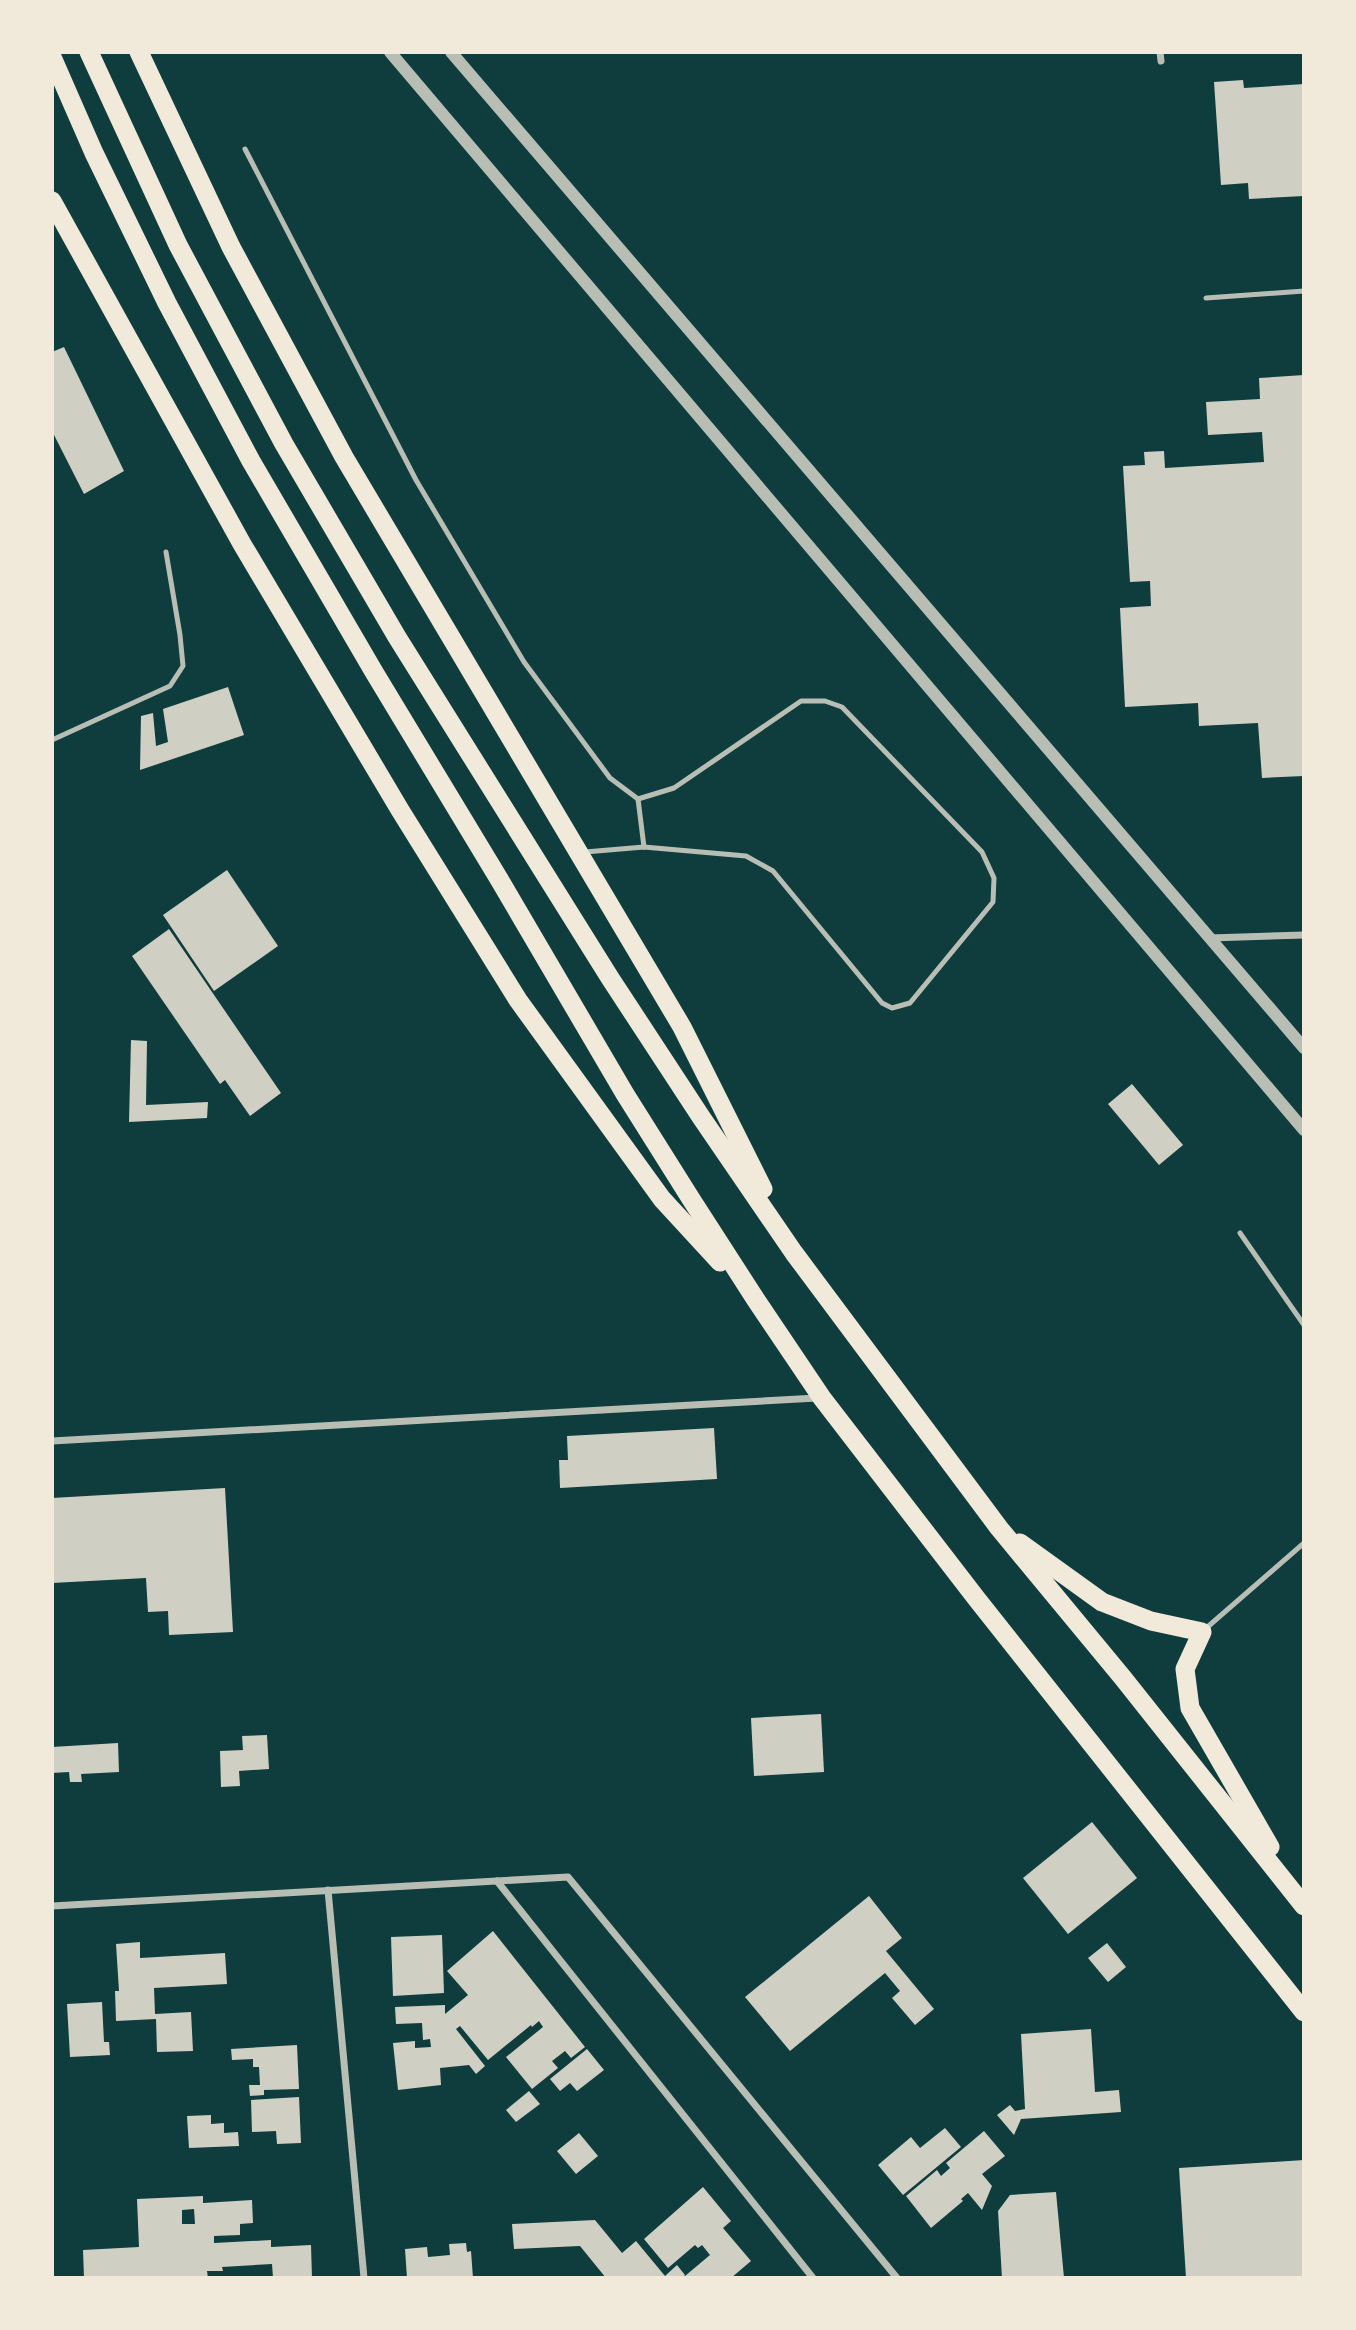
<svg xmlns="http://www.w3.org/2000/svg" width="1356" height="2330" font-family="'Noto Sans',sans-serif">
	<rect width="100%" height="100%" fill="#0f3d3e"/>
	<g fill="#cfcfc3" fill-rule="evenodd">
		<path d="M1243,80L1244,88L1304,84V196L1249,199L1248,183L1221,185L1214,82Z"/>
		<path d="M64,347L124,471L84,494L52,431V352Z"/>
		<path d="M1304,375V776L1262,778L1258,723L1199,726L1198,703L1125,707L1120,608L1151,606L1150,581L1130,582L1123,466L1145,465L1144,452L1164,451L1165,468L1264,462L1262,432L1208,435L1206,402L1260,399L1259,378Z"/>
		<path d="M228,687L244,735L140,770L141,716L153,713L156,746L168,742L163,709Z"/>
		<path d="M227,870L278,946L214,991L163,915Z"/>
		<path d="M169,929L281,1093L250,1116L225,1080L220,1084L132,956Z"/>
		<path d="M131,1040L147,1041L146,1105L208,1102L207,1118L129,1122Z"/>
		<path d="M1132,1084L1183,1145L1159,1165L1108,1104Z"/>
		<path d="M714,1428L717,1479L560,1488L559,1460H568L567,1436Z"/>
		<path d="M225,1488L233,1632L169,1635L168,1611L148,1612L146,1578L52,1583V1498Z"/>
		<path d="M821,1714L824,1772L754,1776L751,1718Z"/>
		<path d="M267,1735L269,1769L239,1771L240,1786L221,1787L220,1751L243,1750L242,1736Z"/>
		<path d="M118,1743L119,1772L81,1774L82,1782H70L69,1772L52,1773V1747Z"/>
		<path d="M1092,1822L1137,1878L1068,1934L1023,1878Z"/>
		<path d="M869,1896L902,1938L886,1951L934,2009L915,2025L892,1998L900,1991L885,1973L790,2051L745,1997Z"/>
		<path d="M493,1931L585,2047L571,2058L565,2051L552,2061L558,2068L532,2089L506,2057L543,2027L539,2021L532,2027L531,2025L488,2060L460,2026L456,2029L485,2066L476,2074L469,2065L440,2068L441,2085L398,2090L393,2043L415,2041V2048L431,2047L430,2039L423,2040L422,2023L396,2024L395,2007L445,2005V2014L468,1995L447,1971Z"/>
		<path d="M442,1935L444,1993L393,1996L391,1937Z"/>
		<path d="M140,1942V1958L225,1953L227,1984L154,1988L155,2014L191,2012L193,2051L157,2052L156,2019L116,2021L115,1991H119L116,1944Z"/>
		<path d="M1107,1943L1126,1967L1108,1982L1088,1958Z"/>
		<path d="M102,2002L104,2042H109L110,2055L70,2057L67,2004Z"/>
		<path d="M1091,2029L1095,2092L1119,2090L1121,2112L1021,2119L1014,2135L997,2115L1010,2105L1015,2111L1025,2109L1021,2034Z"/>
		<path d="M297,2045L299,2089L264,2090V2095L250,2096L249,2085H260L259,2067H253V2059L232,2060L231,2049Z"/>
		<path d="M587,2049L604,2070L577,2091L570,2083L560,2091L550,2079Z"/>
		<path d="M529,2091L540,2104L516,2122L506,2110Z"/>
		<path d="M299,2097L301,2143L277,2144L276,2131L252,2132L251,2100Z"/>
		<path d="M211,2115V2124L224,2123V2133L238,2132L239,2146L189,2148L187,2116Z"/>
		<path d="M945,2128L961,2147L903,2195L878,2165L911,2137L920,2148Z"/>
		<path d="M984,2131L1005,2156L982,2174L992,2186L982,2210L968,2193L961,2199L963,2201L931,2228L906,2196L937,2170L941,2176L950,2168L946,2163Z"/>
		<path d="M579,2133L598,2156L576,2174L557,2151Z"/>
		<path d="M1304,2160V2278H1186L1179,2168Z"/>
		<path d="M703,2187L731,2221L723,2228L751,2261L731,2278H686L685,2276L710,2255L702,2245L698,2248L695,2245L668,2268L644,2239Z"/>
		<path d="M1056,2192L1064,2278H1002L998,2211L1010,2195Z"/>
		<path d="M203,2196V2203L252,2200L253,2223L240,2224V2235L214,2236V2243L271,2240V2247L311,2245L312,2278H273L272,2264L222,2267L223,2271H207L208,2278H84L83,2250L139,2247L137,2199ZM194,2209L195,2224H182V2210Z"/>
		<path d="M595,2220L622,2253L636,2241L665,2276L677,2265L685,2275L682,2278H606L580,2246L514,2249L512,2224Z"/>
		<path d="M466,2243L467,2252L471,2251L473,2278H407L405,2249L427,2247L428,2257L450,2255L449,2244Z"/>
	</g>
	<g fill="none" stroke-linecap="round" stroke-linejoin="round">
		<g stroke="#b8beb3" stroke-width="5">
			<path d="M245,149L416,480L524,662L610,778L638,799L674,788L801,701H825L842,707L982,852L994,878L993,902L910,1003L892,1008L882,1003L773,871L746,856L644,847L585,852"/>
			<path d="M1206,298L1304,291"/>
			<path d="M52,740L170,686L183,666L180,635L166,552"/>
			<path d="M638,799L644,847"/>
			<path d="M1240,1233L1304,1325"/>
			<path d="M1204,1630L1304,1543"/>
		</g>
		<g stroke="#b8beb3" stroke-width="7">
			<path d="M1160,52L1161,61"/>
			<path d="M1210,938L1304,935"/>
			<path d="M52,1441L817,1398"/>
			<path d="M497,1881L813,2278"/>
			<path d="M328,1890L364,2278"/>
			<path d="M52,1906L568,1877L897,2278"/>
		</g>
		<g stroke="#b8beb3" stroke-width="12">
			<path d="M390,52L1304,1130"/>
			<path d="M451,52L1304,1048"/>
		</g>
		<g stroke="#f1e9da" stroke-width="19">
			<path d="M89,52L178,245L284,444L397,637L610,978L701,1117L794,1253L999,1528L1123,1678L1304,1906"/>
			<path d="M139,52L231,247L344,457L682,1027L763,1189"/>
			<path d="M52,57L94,153L167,303L251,461L374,672L499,879L625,1094L691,1199L756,1300L822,1398L976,1598L1304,2012"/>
			<path d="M52,201L242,544L400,810L518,1000L662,1199L720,1262"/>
			<path d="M1020,1543L1102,1602L1151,1621L1202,1632L1185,1669L1190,1708L1270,1847"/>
		</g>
	</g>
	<rect width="1356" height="2330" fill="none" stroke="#f1e9da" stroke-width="108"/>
</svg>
